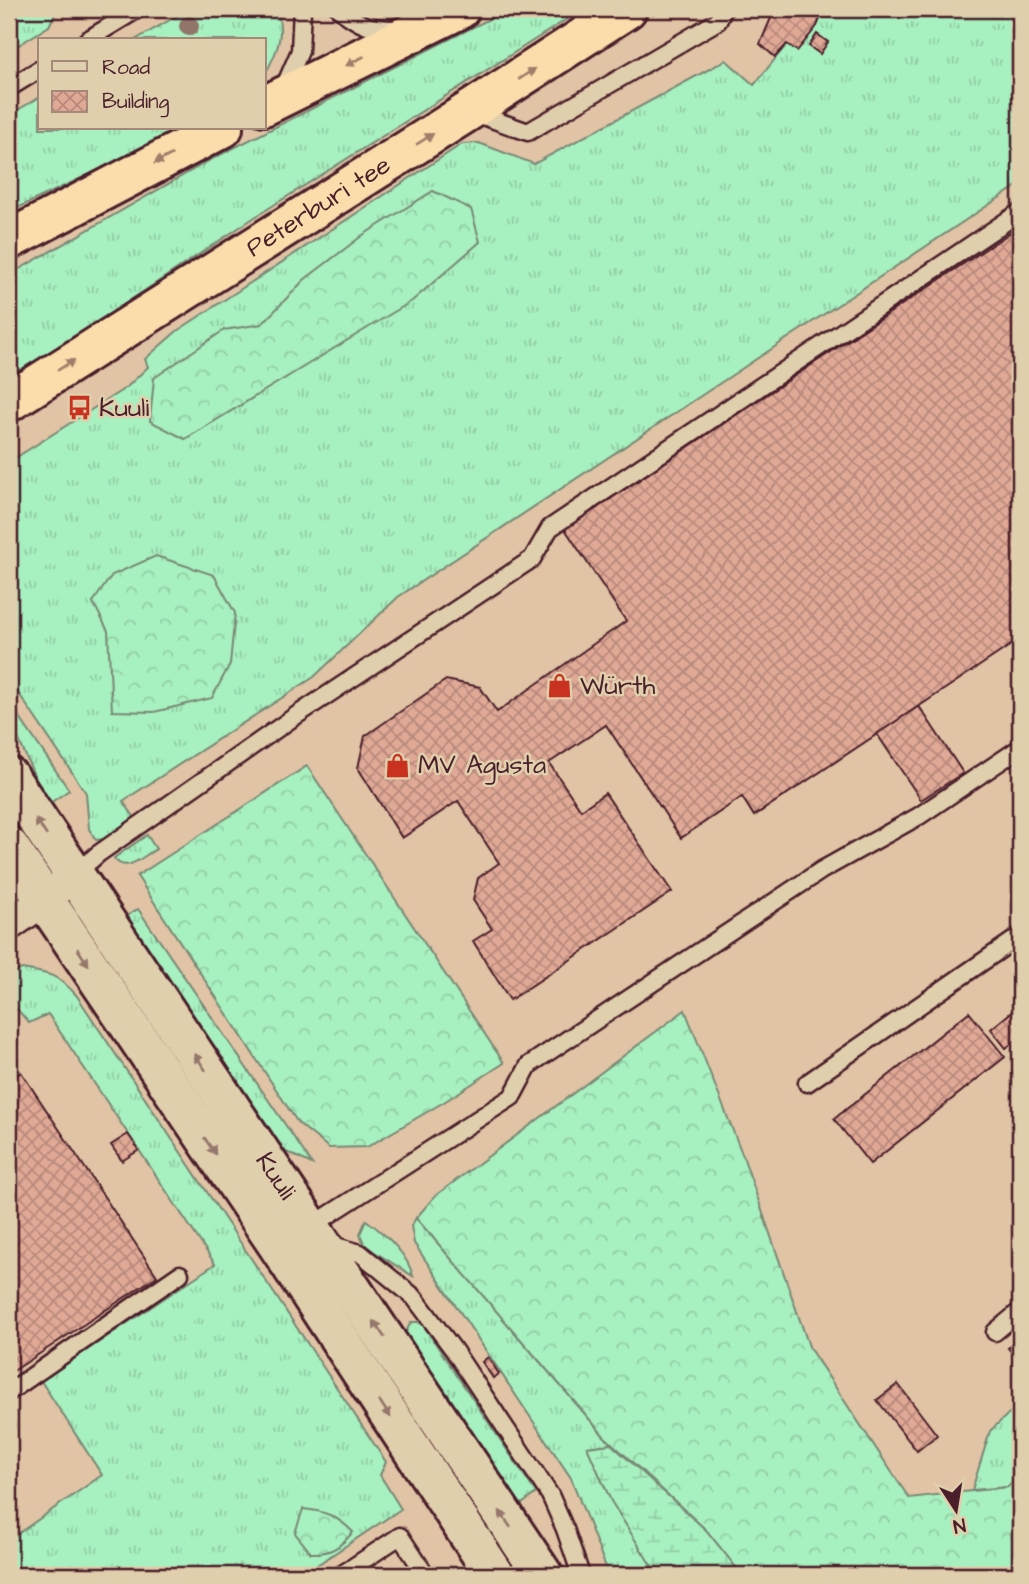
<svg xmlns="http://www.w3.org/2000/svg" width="1029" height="1584" font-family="'Architects Daughter',sans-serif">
	<defs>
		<pattern id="grass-tufts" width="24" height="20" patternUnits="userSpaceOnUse" patternTransform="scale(1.75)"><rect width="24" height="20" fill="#a7f0bf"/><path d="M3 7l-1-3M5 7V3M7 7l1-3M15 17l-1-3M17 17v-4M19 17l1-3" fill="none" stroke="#91cda4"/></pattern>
		<pattern id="forest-crowns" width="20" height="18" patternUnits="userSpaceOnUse" patternTransform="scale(1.75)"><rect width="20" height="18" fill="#a7f0bf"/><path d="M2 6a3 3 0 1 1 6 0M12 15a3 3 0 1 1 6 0" fill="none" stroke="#91cda4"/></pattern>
		<pattern id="wetland-marsh" width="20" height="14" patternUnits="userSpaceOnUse" patternTransform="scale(1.75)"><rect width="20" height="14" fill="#a7f0bf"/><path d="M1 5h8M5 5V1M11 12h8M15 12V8" fill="none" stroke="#91cda4"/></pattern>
		<pattern id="building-cross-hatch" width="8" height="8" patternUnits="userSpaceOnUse" patternTransform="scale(1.75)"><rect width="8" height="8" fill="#e0a996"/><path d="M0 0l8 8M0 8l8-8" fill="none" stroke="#b8897b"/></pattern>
	</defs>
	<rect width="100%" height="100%" fill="#e0c4a5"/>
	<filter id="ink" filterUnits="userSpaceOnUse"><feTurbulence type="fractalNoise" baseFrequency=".0143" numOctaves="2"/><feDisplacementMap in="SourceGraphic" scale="14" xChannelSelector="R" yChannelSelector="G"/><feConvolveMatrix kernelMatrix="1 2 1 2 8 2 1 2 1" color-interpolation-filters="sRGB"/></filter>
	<g filter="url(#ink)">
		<g fill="url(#grass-tufts)" stroke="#788875" stroke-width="2">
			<path d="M9,9H52L55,14L49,26L9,51Z"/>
			<path d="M189,9H277C285,35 277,53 264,76V40H135Z"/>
			<path d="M509,9H583L255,217L9,381V275L212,159Z"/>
			<path d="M824,9H1020V184L398,597L314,677L123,801L135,818L104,839L96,840L89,829L86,793L9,679V462L127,387L148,367L145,359L177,331L462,144L479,143L534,164L726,60L754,85L787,44L797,51L817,26Z"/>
			<path d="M40,97V128H188L9,212V115Z"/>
			<path d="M9,702L69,790L47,805L18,738L9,722Z"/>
			<path d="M147,835L156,849C143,856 125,875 114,858Z"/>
			<path d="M138,909L312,1164L284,1151L271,1136L125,917Z"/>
			<path d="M22,969C49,973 59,975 77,996L386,1462L380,1475L401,1509L302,1575H9V1540L102,1475L41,1381L215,1264L48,1014L29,1023L17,1009L9,1014V975Z"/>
			<path d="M416,1218L611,1444L587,1447L657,1575H609L571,1478L414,1243L411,1226Z"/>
			<path d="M366,1220C384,1233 407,1253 413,1276L365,1246L360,1234Z"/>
			<path d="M411,1322H418L423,1325L536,1493L518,1507L406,1340L405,1334Z"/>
			<path d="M1020,1403V1473L1008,1487L972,1490L990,1431Z"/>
		</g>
		<g fill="url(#forest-crowns)" stroke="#788875" stroke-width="2">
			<path d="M433,191L471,209L480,242L412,301L185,439L150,421L154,378L224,330L262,324L304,280L363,235Z"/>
			<path d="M156,556L214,575L235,613L230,664L212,698L154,712L112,711L108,631L93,602L112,575Z"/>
			<path d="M307,766L504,1063L444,1102L367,1147L329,1148L298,1123L137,876Z"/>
			<path d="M685,1010L743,1156L810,1349L909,1498L1008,1487L1020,1473V1575H742L706,1530L604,1436L416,1218L435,1196Z"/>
			<path d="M303,1509C325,1511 337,1516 353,1532C340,1547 331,1554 311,1553L295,1533Z"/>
		</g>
		<path fill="url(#wetland-marsh)" stroke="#788875" stroke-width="2" d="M611,1444L706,1530L742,1575H657L611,1501L587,1447Z"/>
		<g fill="url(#building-cross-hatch)" stroke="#4a1f2b" stroke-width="2">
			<path d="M768,9H824L817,26L797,51L787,44L775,57L760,44L774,11Z"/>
			<path d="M817,34L828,42L820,54L809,46Z"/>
			<path d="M1020,226V639L754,816L742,797L681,838L606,725L549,763L581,810L605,793L672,892L510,1000L473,941L492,929L473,900L478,878L499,863L458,801L402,838L358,768L365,736L446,680L480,687L497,712L626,621L565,529Z"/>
			<path d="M919,706L963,773L921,800L877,734Z"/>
			<path d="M1020,1005V1037L1006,1048L991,1029Z"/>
			<path d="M969,1012L1005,1057L870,1164L834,1119Z"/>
			<path d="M21,1072L157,1276L9,1374V1081Z"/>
			<path d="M128,1134L139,1150L122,1161L111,1145Z"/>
			<path d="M1020,1338V1363L1008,1348Z"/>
			<path d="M488,1357L499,1374L493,1378L482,1362Z"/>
			<path d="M898,1384L937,1435L917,1451L877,1400Z"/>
		</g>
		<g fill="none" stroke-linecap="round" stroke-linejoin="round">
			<defs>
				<g id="lane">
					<path d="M339,9C361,26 369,29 397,29"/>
					<path d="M87,40L138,9"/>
					<path d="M9,88L40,69"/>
					<path d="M283,90L300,51L302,9"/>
					<path d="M472,112L528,132L718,21L724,9"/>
					<path d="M74,875L98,854L294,717L532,559L550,528L1020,212"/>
					<path d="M807,1083L1020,936"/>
					<path d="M310,1227L512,1097L529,1065L822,870L919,816L1020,748"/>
					<path d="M329,1244L360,1253L414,1297L453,1349L550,1495L565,1529L581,1575"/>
					<path d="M995,1332L1020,1311"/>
					<path d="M9,1392L180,1274"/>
					<path d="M341,1575L400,1536L426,1575"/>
				</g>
				<path id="street" d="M9,925L45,900L74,875"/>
				<g id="secondary">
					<path id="s1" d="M9,777L543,1575"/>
					<path d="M9,847L279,1247L495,1575"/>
				</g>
				<g id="highway">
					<path d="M264,106L460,9"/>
					<path d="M9,240L223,128"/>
					<path id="s2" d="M9,402L469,111L627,9"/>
				</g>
			</defs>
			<use href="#lane" stroke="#4a1f2b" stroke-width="21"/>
			<use href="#street" stroke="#4a1f2b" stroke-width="35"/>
			<use href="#secondary" stroke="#4a1f2b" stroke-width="44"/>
			<use href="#highway" stroke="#4a1f2b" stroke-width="44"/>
			<use href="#lane" stroke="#e0cfac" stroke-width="16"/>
			<use href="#street" stroke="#e0cfac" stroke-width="30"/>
			<use href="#secondary" stroke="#e0cfac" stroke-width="38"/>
			<use href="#highway" stroke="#faddab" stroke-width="38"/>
		</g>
		<circle fill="#92756a" cx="189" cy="26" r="10"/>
		<defs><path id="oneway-solid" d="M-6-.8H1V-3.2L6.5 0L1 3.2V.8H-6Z" transform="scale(1.75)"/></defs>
		<g fill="#a27e6b">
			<use href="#oneway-solid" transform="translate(355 61) rotate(153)"/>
			<use href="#oneway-solid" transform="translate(527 74) rotate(-33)"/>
			<use href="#oneway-solid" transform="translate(425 139) rotate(-32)"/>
			<use href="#oneway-solid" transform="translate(163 159) rotate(152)"/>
			<use href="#oneway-solid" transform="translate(66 365) rotate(-32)"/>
		</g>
		<g fill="#95776c">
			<use href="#oneway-solid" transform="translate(41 827) rotate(-124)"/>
			<use href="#oneway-solid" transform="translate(83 957) rotate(56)"/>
			<use href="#oneway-solid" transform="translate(200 1062) rotate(-124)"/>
			<use href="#oneway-solid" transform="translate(210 1146) rotate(56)"/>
			<use href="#oneway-solid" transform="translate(379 1329) rotate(-124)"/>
			<use href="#oneway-solid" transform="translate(385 1409) rotate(56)"/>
			<use href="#oneway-solid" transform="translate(505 1519) rotate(-124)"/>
		</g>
	</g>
	<defs>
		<symbol id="bus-bare" viewBox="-9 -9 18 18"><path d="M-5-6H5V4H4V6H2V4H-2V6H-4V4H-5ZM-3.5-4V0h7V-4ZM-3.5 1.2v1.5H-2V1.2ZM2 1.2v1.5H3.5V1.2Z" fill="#c8321e" stroke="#e0cfac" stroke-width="2.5" paint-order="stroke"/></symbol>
		<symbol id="shop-bare" viewBox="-9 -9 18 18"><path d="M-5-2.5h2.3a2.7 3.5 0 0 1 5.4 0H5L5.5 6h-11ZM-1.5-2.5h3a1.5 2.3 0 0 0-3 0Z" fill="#c8321e" stroke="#e0cfac" stroke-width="2.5" paint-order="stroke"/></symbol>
	</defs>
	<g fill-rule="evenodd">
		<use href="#bus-bare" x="62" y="390" width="35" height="35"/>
		<use href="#shop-bare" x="542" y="668" width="35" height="35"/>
		<use href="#shop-bare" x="380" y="748" width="35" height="35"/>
	</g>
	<g text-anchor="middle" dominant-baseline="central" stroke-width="5" stroke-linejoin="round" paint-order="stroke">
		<g font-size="26" fill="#4a1f2b" stroke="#e0cfac">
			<text stroke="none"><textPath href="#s2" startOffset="366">Peterburi tee</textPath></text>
			<text stroke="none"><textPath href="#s1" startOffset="480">Kuuli</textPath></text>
		</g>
		<g font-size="26" fill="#4a1f2b" stroke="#e0cfac" text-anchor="start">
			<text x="99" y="408">Kuuli</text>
			<text x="580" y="686">Würth</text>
			<text x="418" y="765">MV Agusta</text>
		</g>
	</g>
	<rect width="1029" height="1584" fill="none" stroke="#e0cfac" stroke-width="35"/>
	<rect x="18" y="18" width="994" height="1549" fill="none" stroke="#4a1f2b" stroke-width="2.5" filter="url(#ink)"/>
	<rect x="38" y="38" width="228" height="91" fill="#e0cfac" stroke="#a48978" stroke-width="2"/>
	<rect x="52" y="61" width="35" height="10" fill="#e0cfac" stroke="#a48978" stroke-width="2"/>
	<text x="102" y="74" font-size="21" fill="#4a1f2b">Road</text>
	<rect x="52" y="91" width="35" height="21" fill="url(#building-cross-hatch)" stroke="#a48978" stroke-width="2"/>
	<text x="102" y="108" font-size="21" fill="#4a1f2b">Building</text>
	<g transform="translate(956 1510) rotate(168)" stroke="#e0cfac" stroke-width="5" paint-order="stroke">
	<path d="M0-5L12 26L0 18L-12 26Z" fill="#4a1f2b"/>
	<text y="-10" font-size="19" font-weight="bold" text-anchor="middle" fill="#4a1f2b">N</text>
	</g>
</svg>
